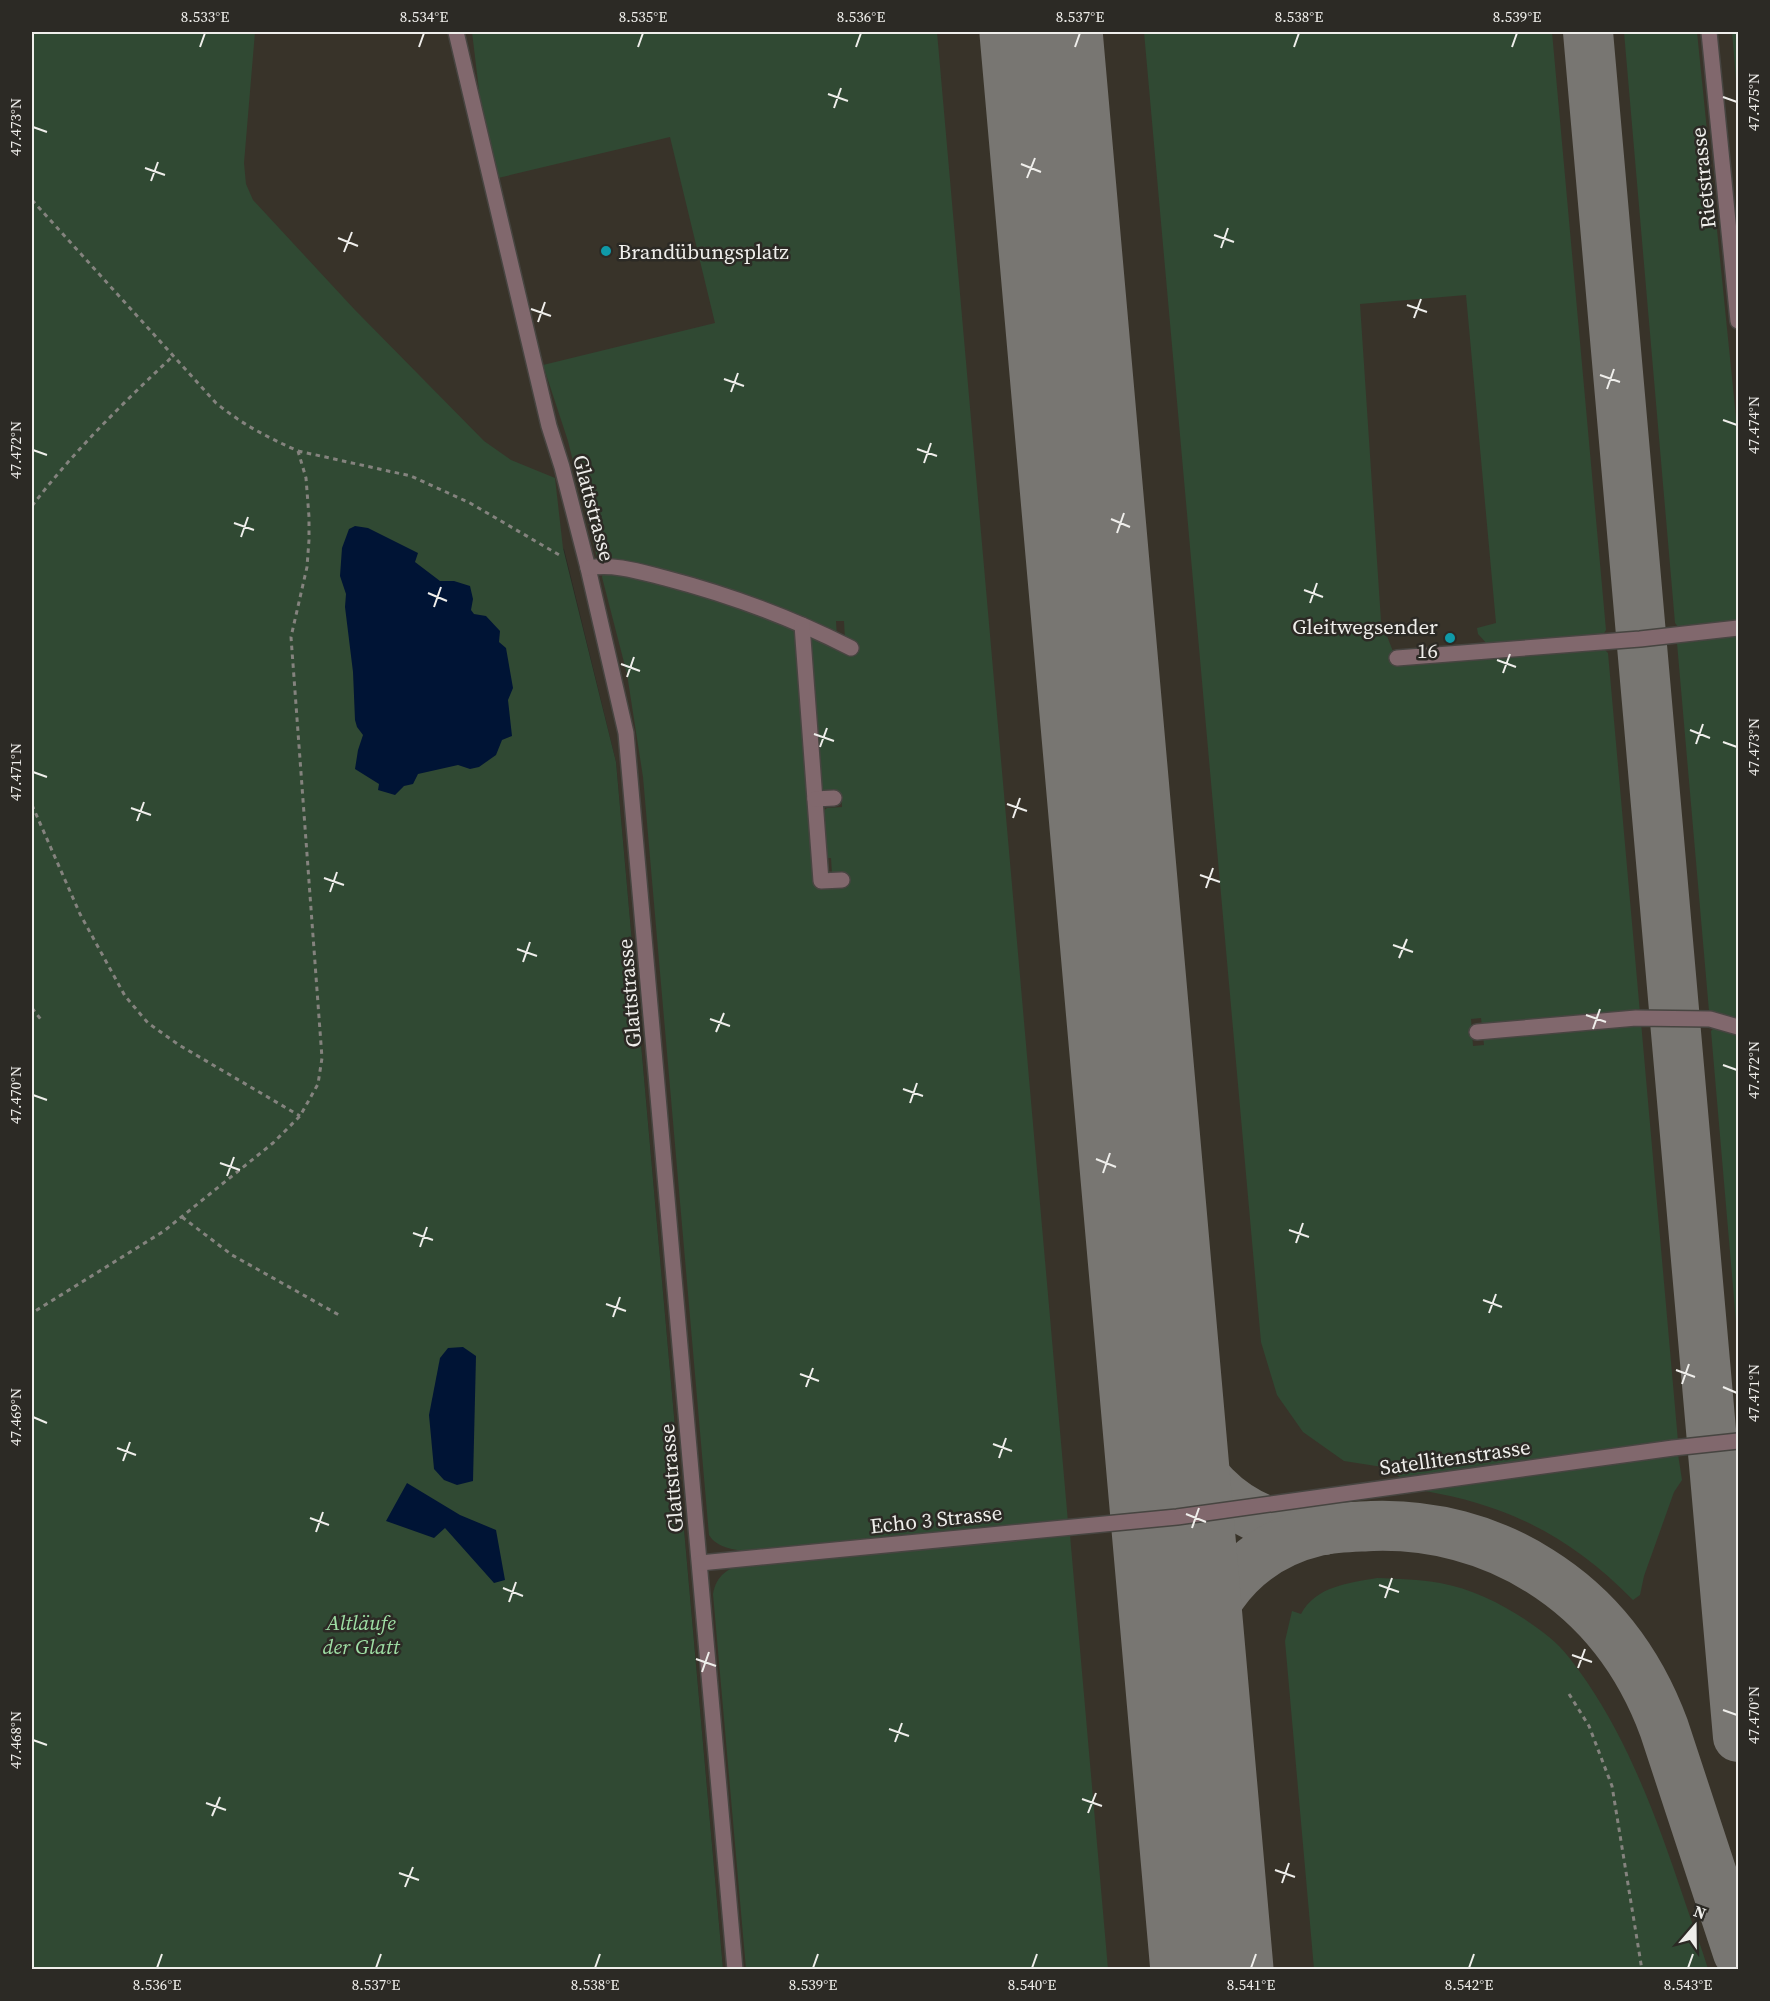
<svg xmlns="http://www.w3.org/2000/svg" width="1770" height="2001" font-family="'Source Serif 4',serif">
	<rect width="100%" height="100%" fill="#2c2a25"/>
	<path fill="#383329" d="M214,32H1738V1969H723L616,762L564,549L248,414Z"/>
	<g fill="#304933">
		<path d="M32,32H255L244,163L246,184L253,200L355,310L484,441L511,460L555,478L563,548L616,762L723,1969L32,1970Z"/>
		<path d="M472,32H937L1068,1522L749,1551C734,1550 717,1548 709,1535L643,777L627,674L602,577L603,573L647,578L787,623L797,632L817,886L847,884L846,874H832L831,858H823L822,812L827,808L842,807L841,794H826L820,792L809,641L811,637L845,640L844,621H836L837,637L700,583L597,558L568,441L543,365L715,323L670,137L498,178L481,107Z"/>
		<path d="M1144,32H1552L1606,630L1603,635L1488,645L1478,634L1477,628L1496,623L1466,295L1360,304L1381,621L1398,664L1603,648L1608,653L1640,1013L1482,1026L1481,1018L1471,1019L1473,1046L1484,1045L1483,1036L1641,1022L1678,1441L1402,1479L1389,1468L1344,1461L1303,1432L1277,1395L1261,1342Z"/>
		<path d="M1624,32H1697L1738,437V624L1679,628L1675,623Z"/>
		<path d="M1732,32H1738V103Z"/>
		<path d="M1738,633V1022L1709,1011L1677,643L1681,639Z"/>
		<path d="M1716,1026L1738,1034V1345L1711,1031Z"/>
		<path d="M1678,1454L1682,1480L1674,1492L1644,1576L1640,1595L1633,1600C1572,1538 1511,1506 1425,1491L1438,1485Z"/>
		<path d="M1070,1535L1108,1969H746L713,1594C716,1575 729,1567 747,1563Z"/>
		<path d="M1377,1578C1398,1579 1419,1579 1440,1583C1479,1590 1518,1612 1549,1637C1564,1649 1576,1666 1587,1682C1631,1747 1658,1822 1683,1896C1691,1921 1701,1945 1708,1969H1314L1285,1641L1292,1611L1301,1614C1316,1586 1349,1583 1377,1578Z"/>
	</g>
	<g fill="#001435">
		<path d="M355,526L368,528L418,553L415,562L440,581H454L470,586L473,599L471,610L474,614L486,616L500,631L499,642L506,648L513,688L508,700L512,736L502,740L496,755L479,767L470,769L458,765L418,774L413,784L404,786L395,795L378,790L379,784L355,769L358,750L363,735L357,727L355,720L353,672L345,607L346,594L340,576L342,548L349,529Z"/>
		<path d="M463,1347L476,1356L473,1481L457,1485L444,1480L434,1469L429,1415L440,1358L448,1348Z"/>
		<path d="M407,1483L460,1515L496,1530L505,1580L494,1583L445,1528L434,1538L386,1521Z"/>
	</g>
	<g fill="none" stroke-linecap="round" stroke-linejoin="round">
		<g stroke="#787672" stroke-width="50">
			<path d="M1040,32L1042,47"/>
			<path d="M1588,32L1738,1737"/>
			<path d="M1160,1380C1181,1464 1230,1531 1324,1530"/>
			<path d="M1188,1706C1190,1622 1233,1551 1318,1531C1335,1527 1354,1527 1372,1526C1431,1524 1490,1539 1540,1571C1599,1608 1640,1663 1664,1728L1738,1953"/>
		</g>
		<path stroke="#787672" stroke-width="123" d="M1041,32L1212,1970"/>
		<defs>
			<g id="minor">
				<path d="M456,32L549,426L562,467L588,568L626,733L735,1970"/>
				<path d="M1709,32L1738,321"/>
				<path d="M588,568C613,563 641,572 665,578C730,595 792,618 851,648"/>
				<path d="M802,625L821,881L842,880"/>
				<path d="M1397,658L1640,639L1738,628"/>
				<path d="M815,799L834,798"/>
				<path d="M1477,1032L1636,1018L1710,1019L1738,1027"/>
				<path d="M700,1563L1177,1517L1673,1448L1738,1441"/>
			</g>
		</defs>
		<use href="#minor" stroke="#474541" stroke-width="18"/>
		<g stroke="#84837e" stroke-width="3" stroke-dasharray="4.5 4.5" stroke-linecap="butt">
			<path d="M32,200L216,403C243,425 267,437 298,451L306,478L309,517V540L307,567L291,637L322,1058L318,1084L300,1116L273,1143L164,1231L32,1313"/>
			<path d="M298,451L411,476L470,503L561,556"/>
			<path d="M32,506C73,452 123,403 173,356"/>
			<path d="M32,805L80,914L125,996L148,1023L179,1045L300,1116"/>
			<path d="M32,1008L42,1021"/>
			<path d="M182,1217L232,1255L339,1315"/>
			<path d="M1569,1694L1589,1726L1612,1786L1642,1970"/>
		</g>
		<use href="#minor" stroke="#81686d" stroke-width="15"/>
	</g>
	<path fill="none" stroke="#efeeeb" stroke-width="2" d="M200,47L205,33M419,47L424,33M638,47L643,33M856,47L861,33M1075,47L1080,33M1294,47L1299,33M1512,47L1517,33M828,94L848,101M1723,97L1737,102M834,108L841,88M33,127L47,132M1021,164L1041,172M145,168L165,175M1027,178L1035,158M151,181L158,162M1214,235L1234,242M338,238L358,246M1221,248L1228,228M344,252L352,232M1407,305L1427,312M531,309L551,316M1414,318L1421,299M538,322L545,302M1600,375L1620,382M724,379L744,386M1607,389L1614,369M731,392L738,373M1723,420L1737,425M917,449L937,456M33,450L47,455M924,463L931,443M1111,519L1130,527M234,523L254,530M1117,533L1124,513M241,537L248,517M1304,590L1323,597M428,593L447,601M1310,603L1317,583M434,607L441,587M1497,660L1516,667M621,664L640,671M1503,673L1510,654M627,677L634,657M1690,730L1710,738M814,734L834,741M1723,742L1737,747M1696,744L1703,724M820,747L827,728M33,772L47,777M1007,804L1027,811M131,808L151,815M1013,818L1020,798M137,821L144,802M1200,875L1220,882M324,878L344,885M1206,888L1213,868M330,892L337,872M1393,945L1413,952M517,949L537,956M1399,958L1407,939M523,962L530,942M1586,1015L1606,1022M710,1019L730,1026M1593,1029L1600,1009M716,1032L724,1013M1723,1065L1737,1070M903,1089L923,1096M33,1095L47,1100M910,1103L917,1083M1096,1159L1116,1167M220,1163L240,1170M1103,1173L1110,1153M227,1176L234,1157M1289,1230L1309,1237M413,1233L433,1240M1296,1243L1303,1223M420,1247L427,1227M1483,1300L1502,1307M606,1304L626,1311M1489,1313L1496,1294M613,1317L620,1297M1676,1370L1695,1377M800,1374L819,1381M1682,1384L1689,1364M806,1387L813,1368M1723,1387L1737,1393M33,1417L47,1423M993,1444L1012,1451M117,1448L136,1455M999,1458L1006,1438M123,1461L130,1442M1186,1514L1206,1522M310,1518L329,1525M1192,1528L1199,1508M316,1532L323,1512M1379,1585L1399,1592M503,1588L523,1596M1385,1598L1392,1578M509,1602L516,1582M1572,1655L1592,1662M696,1659L716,1666M1578,1668L1585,1649M702,1672L709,1652M1723,1710L1737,1715M889,1729L909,1736M33,1740L47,1745M895,1742L902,1723M1082,1799L1102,1806M206,1803L226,1810M1088,1813L1096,1793M212,1816L220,1797M1275,1870L1295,1877M399,1873L419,1880M1282,1883L1289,1863M405,1887L413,1867M157,1968L162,1954M376,1968L381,1954M595,1968L600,1954M813,1968L818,1954M1032,1968L1037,1954M1251,1968L1256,1954M1469,1968L1474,1954M1688,1968L1693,1954"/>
	<g fill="#0f9aa8" stroke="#2c2a25" stroke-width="2">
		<circle cx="606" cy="251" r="6"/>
		<circle cx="1450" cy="638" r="6"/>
	</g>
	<g text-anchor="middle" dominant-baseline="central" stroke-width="5" stroke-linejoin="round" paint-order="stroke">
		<g font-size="21" fill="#efeeeb" stroke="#2c2a25">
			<text transform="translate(1703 178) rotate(-96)">Rietstrasse</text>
			<text transform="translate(594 508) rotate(75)">Glattstrasse</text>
			<text transform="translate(629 993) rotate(-95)">Glattstrasse</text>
			<text transform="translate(1455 1457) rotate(-8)">Satellitenstrasse</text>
			<text transform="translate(671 1478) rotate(-95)">Glattstrasse</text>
			<text transform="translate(936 1519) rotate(-6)">Echo 3 Strasse</text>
		</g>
		<g font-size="21" fill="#efeeeb" stroke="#2c2a25" text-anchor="start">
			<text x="618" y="251">Brandübungsplatz</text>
			<text x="1438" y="626" text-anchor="end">Gleitwegsender<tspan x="1438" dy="24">16</tspan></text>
		</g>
		<g font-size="21" font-style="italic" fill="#9fdfa5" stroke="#2c2a25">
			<text x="361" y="1622">Altläufe<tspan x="361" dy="24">der Glatt</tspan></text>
		</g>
	</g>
	<rect width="1770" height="2001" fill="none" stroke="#2c2a25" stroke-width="66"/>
	<g transform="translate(1695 1926) rotate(20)" stroke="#2c2a25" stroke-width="4.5" paint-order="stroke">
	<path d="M0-4.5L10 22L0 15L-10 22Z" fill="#efeeeb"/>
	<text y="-9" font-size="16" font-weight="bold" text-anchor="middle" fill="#efeeeb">N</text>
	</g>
	<rect x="33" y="33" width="1704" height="1935" fill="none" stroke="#efeeeb" stroke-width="2"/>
	<g font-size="15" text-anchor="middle" fill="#efeeeb">
		<text x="205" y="22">8.533°E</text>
		<text x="424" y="22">8.534°E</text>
		<text x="643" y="22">8.535°E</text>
		<text x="861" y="22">8.536°E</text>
		<text x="1080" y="22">8.537°E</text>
		<text x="1299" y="22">8.538°E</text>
		<text x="1517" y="22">8.539°E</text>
		<text transform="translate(1754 102) rotate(-90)" y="5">47.475°N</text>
		<text transform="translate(16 127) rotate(-90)" y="5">47.473°N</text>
		<text transform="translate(1754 425) rotate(-90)" y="5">47.474°N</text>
		<text transform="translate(16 450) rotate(-90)" y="5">47.472°N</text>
		<text transform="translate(1754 747) rotate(-90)" y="5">47.473°N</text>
		<text transform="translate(16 772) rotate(-90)" y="5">47.471°N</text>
		<text transform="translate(1754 1070) rotate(-90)" y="5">47.472°N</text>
		<text transform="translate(16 1095) rotate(-90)" y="5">47.470°N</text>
		<text transform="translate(1754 1393) rotate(-90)" y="5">47.471°N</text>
		<text transform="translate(16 1417) rotate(-90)" y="5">47.469°N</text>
		<text transform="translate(1754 1715) rotate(-90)" y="5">47.470°N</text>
		<text transform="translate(16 1740) rotate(-90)" y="5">47.468°N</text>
		<text x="157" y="1990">8.536°E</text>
		<text x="376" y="1990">8.537°E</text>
		<text x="595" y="1990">8.538°E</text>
		<text x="813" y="1990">8.539°E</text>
		<text x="1032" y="1990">8.540°E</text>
		<text x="1251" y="1990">8.541°E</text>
		<text x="1469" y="1990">8.542°E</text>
		<text x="1688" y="1990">8.543°E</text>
	</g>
</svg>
